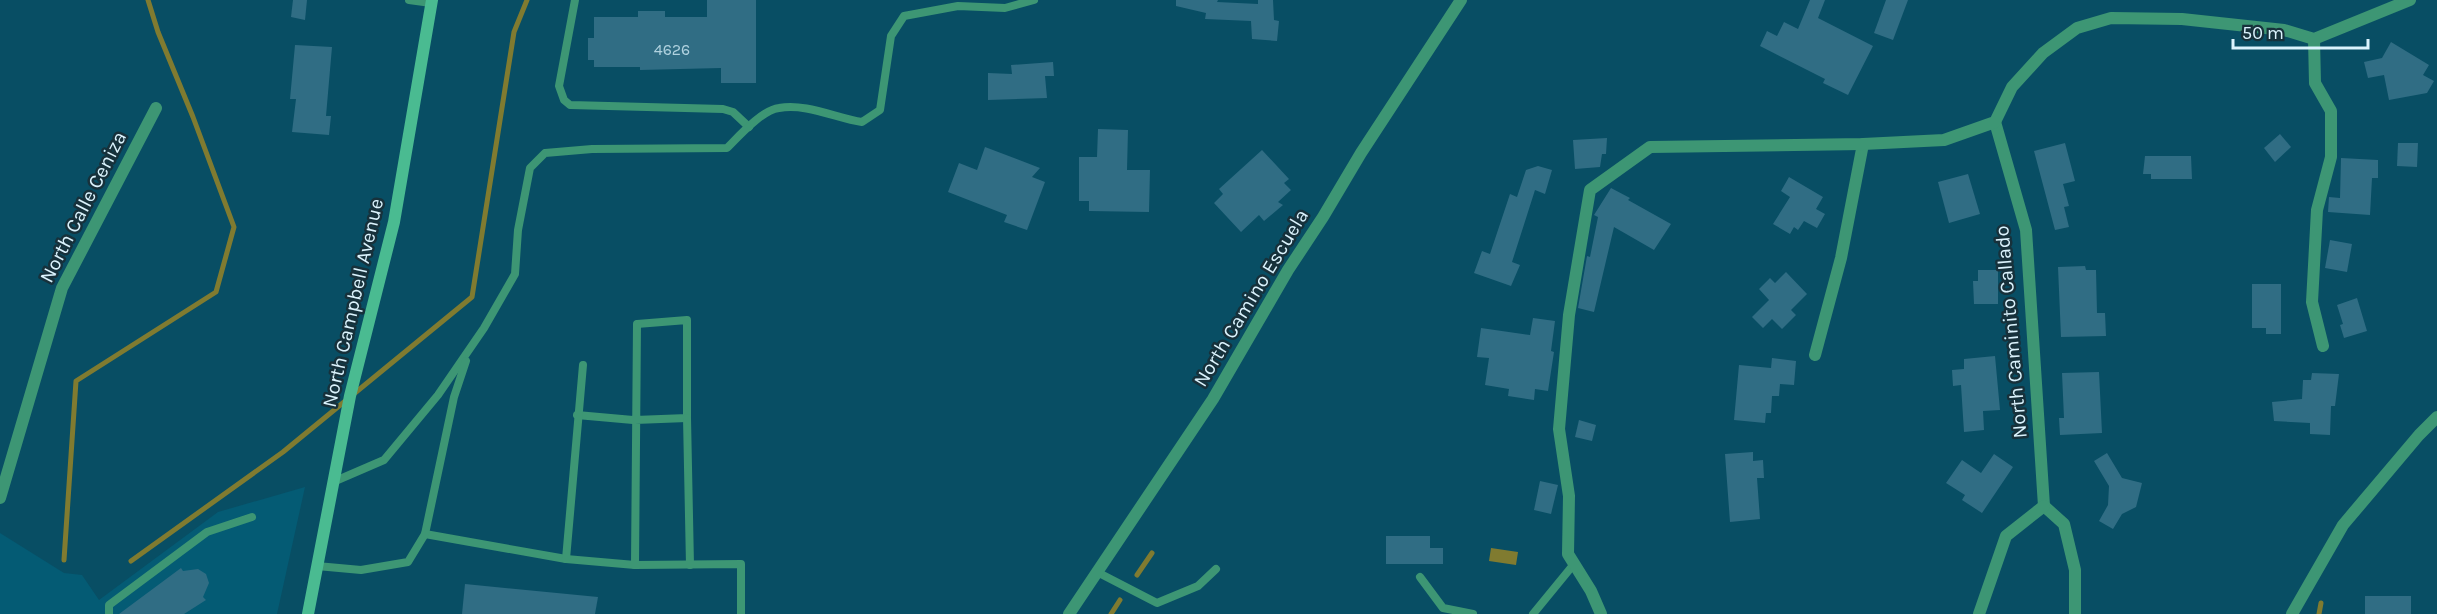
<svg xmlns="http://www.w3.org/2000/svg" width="2437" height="614" font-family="Karla,sans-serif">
	<rect width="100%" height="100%" fill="#084e64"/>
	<path fill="#045b74" d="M305,487L277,614H0V533L64,573L82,575L99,600L218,512Z"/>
	<path fill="#807b30" d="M1491,548L1518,552L1516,565L1489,561Z"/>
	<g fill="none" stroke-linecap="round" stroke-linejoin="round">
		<g stroke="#807b30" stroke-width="5">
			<path d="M64,560L76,381L216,292L234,227L193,117L158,32L148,0"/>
			<path d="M131,561L283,452L472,297L514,32L527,0"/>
			<path d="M1137,575L1152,553"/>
			<path d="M1111,614L1120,600"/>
			<path d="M2319,614L2321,603"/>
		</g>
	</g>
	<g fill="#306d84">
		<path d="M293,0H307L305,20L291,17Z"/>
		<path d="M707,0H756V83H721V68L640,70V67H594V60H588V38H594V17H638V11H665V17H707Z"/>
		<path d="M1176,0H1218L1217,2L1258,4V0H1273L1274,20L1279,21L1277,41L1252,39L1251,21L1205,19L1206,13L1176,6Z"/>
		<path d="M1810,0H1825L1818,18L1873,46L1848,95L1823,83L1825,79L1760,46L1767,31L1777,36L1784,22L1798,29Z"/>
		<path d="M1886,0H1908L1893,40L1874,33Z"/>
		<path d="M2391,42L2429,65L2423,75L2434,81L2427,93L2389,100L2384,75L2368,78L2364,62L2382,58Z"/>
		<path d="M295,45L332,47L326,116H331L329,135L292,132L296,99H290Z"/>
		<path d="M1053,62L1054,76H1045L1047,98L988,100V73L1012,74L1011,65Z"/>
		<path d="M1098,129L1128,130L1127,170H1150L1149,212L1089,211V201H1079V157H1097Z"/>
		<path d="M2280,134L2291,147L2275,162L2264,148Z"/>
		<path d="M1607,138L1606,154H1602L1600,167L1575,169L1573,140Z"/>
		<path d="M2065,143L2075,181L2063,184L2069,206L2064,207L2069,227L2055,230L2034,151Z"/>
		<path d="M2398,143H2418L2417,167L2397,166Z"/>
		<path d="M985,147L1040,168L1032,177L1045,182L1027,230L1004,222L1007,215L948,192L959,163L977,170Z"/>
		<path d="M1262,150L1289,179L1284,183L1291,190L1278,202L1283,205L1264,221L1259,215L1241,232L1214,203L1223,194L1219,189Z"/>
		<path d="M2145,156H2191L2192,179H2151V174H2143Z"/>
		<path d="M2341,158L2378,160V178H2372L2370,215L2328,212L2329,197L2340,198Z"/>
		<path d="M1538,166L1552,170L1545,194L1535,190L1512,262L1520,265L1511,286L1474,273L1482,251L1490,254L1510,194L1517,197L1526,170Z"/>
		<path d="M1968,174L1980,214L1949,223L1938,182Z"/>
		<path d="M1789,177L1823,197L1816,209L1825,214L1817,228L1804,221L1798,230L1794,227L1790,234L1773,224L1790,197L1781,191Z"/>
		<path d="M1611,188L1630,198L1628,200L1671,224L1654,250L1614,227L1594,312L1578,308L1587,256L1590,257L1598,217L1594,215Z"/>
		<path d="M2330,240L2352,244L2347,272L2325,268Z"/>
		<path d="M2085,266L2086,270H2096L2097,313H2105L2106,336L2061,337L2058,267Z"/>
		<path d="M1978,270H1998V304H1974L1973,281H1978Z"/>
		<path d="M1786,272L1807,294L1791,310L1796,315L1782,329L1772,319L1763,328L1752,317L1769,300L1759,289L1770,278L1775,283Z"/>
		<path d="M2252,284H2281V334H2266V328H2252Z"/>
		<path d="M2357,298L2367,331L2344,338L2340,325L2343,324L2337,305Z"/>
		<path d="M1533,318L1555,321L1551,351L1554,352L1548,391L1535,389L1534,400L1508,396L1509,389L1485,385L1489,358L1477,357L1481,328L1530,335Z"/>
		<path d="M1995,356L2000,410L1983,411L1984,430L1964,432L1961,385L1953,386L1952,370L1964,369V359Z"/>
		<path d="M1772,358L1796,361L1794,385L1780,384L1779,396H1772L1771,413H1766L1765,423L1734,420L1739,365L1771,368Z"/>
		<path d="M2099,372L2102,433L2060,435L2059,418H2064L2062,373Z"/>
		<path d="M2312,373L2339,374L2335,406H2331L2330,435L2310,434V423L2274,421L2272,402L2302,399L2303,380H2311Z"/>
		<path d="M1579,420L1596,425L1592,441L1575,437Z"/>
		<path d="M1753,452V461L1763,460L1764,478H1757L1760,519L1730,522L1725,454Z"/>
		<path d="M2107,453L2122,478L2142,483L2136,507L2122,514L2113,529L2099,521L2108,505L2109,486L2094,461Z"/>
		<path d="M1994,454L2013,467L1982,513L1962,500L1965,495L1946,483L1962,460L1981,473Z"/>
		<path d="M1540,481L1558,485L1551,514L1534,510Z"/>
		<path d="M1386,536H1430V548H1443V564H1386Z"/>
		<path d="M181,568L183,571L198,569L206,574L209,583L203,597L206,600L184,614H119Z"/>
		<path d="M465,584L598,597L595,614H462Z"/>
		<rect x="2365" y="596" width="46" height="18"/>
	</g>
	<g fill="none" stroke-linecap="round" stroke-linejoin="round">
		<g stroke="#3d9674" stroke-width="8">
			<path d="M409,0L431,3"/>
			<path d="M575,0L559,86L564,100L570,105L723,109L733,112L749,127"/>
			<path d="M577,415L633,420H635L687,418V320L637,324L635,565"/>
			<path d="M687,418L690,565"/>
			<path d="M333,482L384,460L438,395L484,328L515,274L518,230L530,168L545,153L592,149L727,148C739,136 762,110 779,108C806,103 836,118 862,122L880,110L891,36L904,16L958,6L1005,8L1034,0"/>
			<path d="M425,534L566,559L635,565L741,564V614"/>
			<path d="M566,559L583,365"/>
			<path d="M317,566L361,570L408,562L425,534L454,397L466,361"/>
			<path d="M1097,572L1157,603L1198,586L1216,569"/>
			<path d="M1420,577L1443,608L1473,614"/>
			<path d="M109,614V605L207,532L252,517"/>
			<path d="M1533,614L1574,564"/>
		</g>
		<g stroke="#3d9674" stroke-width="12">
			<path d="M2314,39L2315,83L2331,111V157L2317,210L2312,302L2323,346"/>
			<path d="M1995,122L2026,230L2044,506"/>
			<path d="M1815,355L1841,258L1863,144"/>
			<path d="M0,498L62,288L156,108"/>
			<path d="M2044,506L2064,524L2075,570V614"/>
			<path d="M1069,614L1213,399L1288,270L1323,217L1361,153L1461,0"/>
			<path d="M1601,614L1591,591L1568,554L1569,496L1559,429L1569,315L1590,190L1650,147L1863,144L1944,140L1995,122L2012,87L2043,53L2077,28L2111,18L2182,19L2284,30L2314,39L2410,0"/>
			<path d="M1979,614L2006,536L2044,506"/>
			<path d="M2292,614L2343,525L2419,435L2437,417"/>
		</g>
		<path stroke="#4abb91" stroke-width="12" d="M308,614L350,396L394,222L432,0"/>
	</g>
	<g text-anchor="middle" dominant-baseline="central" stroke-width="5" stroke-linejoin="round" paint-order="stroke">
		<g font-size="16" fill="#b0d2df">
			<text x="672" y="49">4626</text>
		</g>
		<g font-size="20" fill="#dbf3fd" stroke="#17313b">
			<text transform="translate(83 207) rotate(-63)">North Calle Ceniza</text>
			<text transform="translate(1251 298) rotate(-59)">North Camino Escuela</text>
			<text transform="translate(353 303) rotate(-77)">North Campbell Avenue</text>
			<text transform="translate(2011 332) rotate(-95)">North Caminito Callado</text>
		</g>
	</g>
	<path d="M2233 39v9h135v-9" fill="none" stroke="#dbf3fd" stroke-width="3"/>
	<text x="2242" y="39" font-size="18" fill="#dbf3fd" stroke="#17313b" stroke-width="4.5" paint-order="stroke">50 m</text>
</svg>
